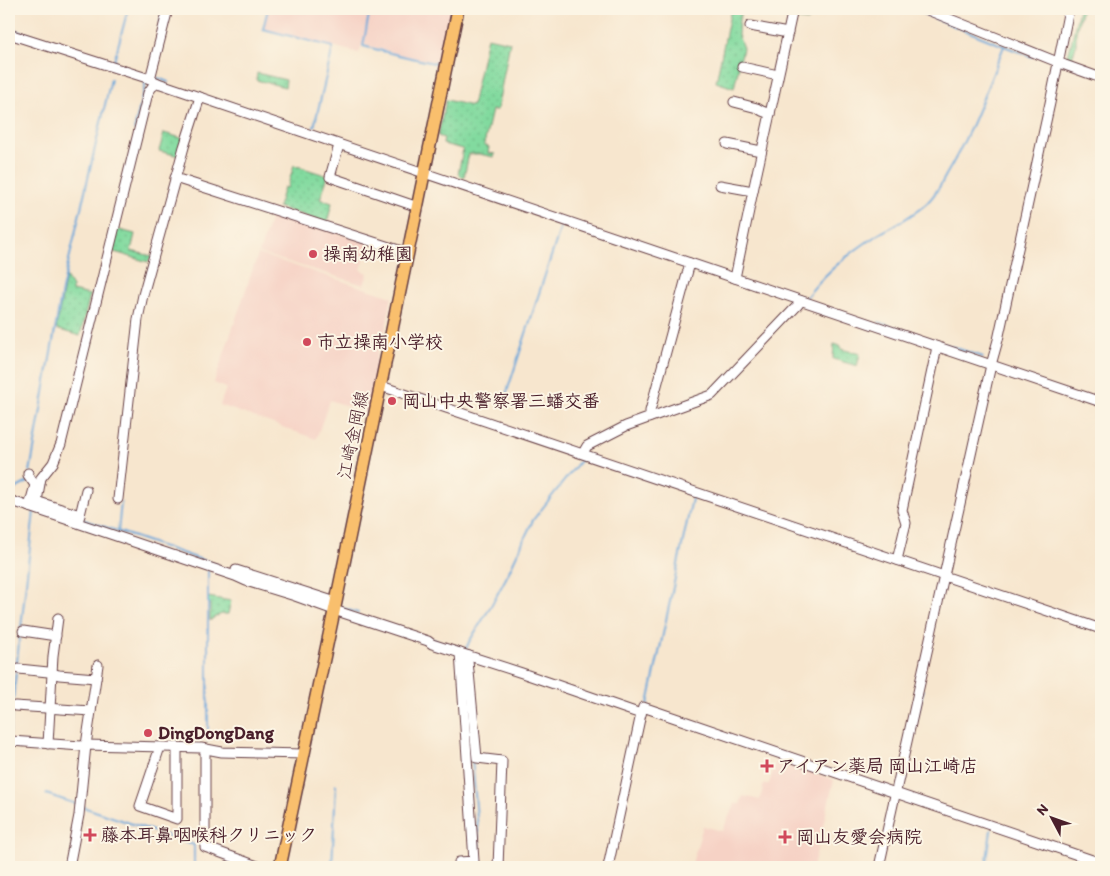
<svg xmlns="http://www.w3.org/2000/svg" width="1110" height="876" font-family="Itim,'Klee One',sans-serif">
	<defs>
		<pattern id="grass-dots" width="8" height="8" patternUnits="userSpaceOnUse" patternTransform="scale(1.25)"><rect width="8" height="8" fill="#82da9f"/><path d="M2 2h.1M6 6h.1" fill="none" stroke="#72bb89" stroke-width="1.8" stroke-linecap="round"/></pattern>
	</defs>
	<rect width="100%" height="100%" fill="#fcf5e5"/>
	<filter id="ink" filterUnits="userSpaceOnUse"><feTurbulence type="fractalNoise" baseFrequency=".02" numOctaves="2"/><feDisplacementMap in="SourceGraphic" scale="10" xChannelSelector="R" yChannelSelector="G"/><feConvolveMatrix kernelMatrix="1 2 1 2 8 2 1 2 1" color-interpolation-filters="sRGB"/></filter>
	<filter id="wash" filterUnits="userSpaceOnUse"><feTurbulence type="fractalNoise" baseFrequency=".0096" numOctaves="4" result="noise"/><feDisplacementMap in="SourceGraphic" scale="20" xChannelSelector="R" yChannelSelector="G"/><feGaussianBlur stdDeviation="1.12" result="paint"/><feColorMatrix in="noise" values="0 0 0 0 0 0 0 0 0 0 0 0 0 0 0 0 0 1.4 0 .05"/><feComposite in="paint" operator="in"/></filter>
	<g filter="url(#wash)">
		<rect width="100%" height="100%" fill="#f7e6ce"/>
		<g fill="#f6d2c5">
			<path d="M269,9H455L444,63L403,55L362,44L359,53L264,28Z"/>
			<path d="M273,212L369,244L361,270L368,273L364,285L259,253Z"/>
			<path d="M258,254L392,297L384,337L380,340L376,360L379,364L371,401L374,402L371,414L330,400L316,439L220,405L226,388L214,383Z"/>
			<path d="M776,760L834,780L813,867H691L703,826L722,831L735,804H740L743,796L760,800L764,784H769Z"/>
		</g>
		<g fill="url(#grass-dots)" stroke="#667c65">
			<path d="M731,9H742L739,20L738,35L743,48L734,88L716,82Z"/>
			<path d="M796,9H812L809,21L794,19Z"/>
			<path d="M1079,9H1082L1076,32V45L1071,62L1067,61Z"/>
			<path d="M487,37L510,42L497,110H492L484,145L489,147L488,153L495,154L494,157L479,154H469L464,177L460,176L458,174L463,149L443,144L444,138L438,136L446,100L472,106Z"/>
			<path d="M257,73L286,80L285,87L256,80Z"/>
			<path d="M164,133L185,139L179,156L159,151Z"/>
			<path d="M294,165L328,176L320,199L332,203L327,223L278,207L284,187L287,188Z"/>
			<path d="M116,229L135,234L131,251L152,256L148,262L111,251Z"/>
			<path d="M66,277L72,287V291L90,295L80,336L56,329Z"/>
			<path d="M834,344L841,346V349L860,354L857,366L833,359Z"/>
			<path d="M208,597L231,601L228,614C220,614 216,615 210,621V604L208,603Z"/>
		</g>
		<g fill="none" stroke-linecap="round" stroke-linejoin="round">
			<g stroke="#68a6da" stroke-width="2">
				<path d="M268,9L263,29L333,47L314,127"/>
				<path d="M370,9L363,46L398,55L443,65"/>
				<path d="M912,9L1004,46L1032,57"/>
				<path d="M160,23L163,9"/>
				<path d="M9,28L73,50"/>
				<path d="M113,65L128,9"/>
				<path d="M158,78L168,82"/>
				<path d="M134,130L146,81"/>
				<path d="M805,299C824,273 852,251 879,234C895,225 913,216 927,203C935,195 941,185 946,175C970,135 986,90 1004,46"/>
				<path d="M879,322L983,357"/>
				<path d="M503,404L562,223"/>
				<path d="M30,472L62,290L111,79"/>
				<path d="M9,492L28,482"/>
				<path d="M82,519L217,565"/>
				<path d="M118,532L121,502"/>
				<path d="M208,571V741"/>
				<path d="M342,608L358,613"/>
				<path d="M21,628L34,511"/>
				<path d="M431,639L460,648"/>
				<path d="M465,651L469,642L491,606L506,578L533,520L583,457"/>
				<path d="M648,704L693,494"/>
				<path d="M9,739L20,633"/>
				<path d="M471,745L481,867"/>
				<path d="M901,790L923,690"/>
				<path d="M46,794L76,804"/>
				<path d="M83,807L194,845V867"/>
				<path d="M262,864L271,867"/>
				<path d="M332,867L336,785"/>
				<path d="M986,867L991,830"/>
			</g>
		</g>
	</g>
	<g filter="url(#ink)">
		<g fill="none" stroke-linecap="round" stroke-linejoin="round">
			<defs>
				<g id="minor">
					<path d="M925,9L1065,65L1101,78"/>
					<path d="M750,26L788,33"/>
					<path d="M9,34L150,79L158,83L1101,402"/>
					<path d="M742,67L778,75"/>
					<path d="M150,79L168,9"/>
					<path d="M734,102L757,108L762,111L770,114"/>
					<path d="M727,144L761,151"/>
					<path d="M339,145L330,177L418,207"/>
					<path d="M175,178L408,253"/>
					<path d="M720,185L753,191"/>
					<path d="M735,278L753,191L793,9"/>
					<path d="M381,386L1101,629"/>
					<path d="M650,417V411L690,263"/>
					<path d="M583,453L587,446L626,426L712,395L797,306L801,301"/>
					<path d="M28,473V475L35,485L29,507"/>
					<path d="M118,499L138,319L143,295L184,147L200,97"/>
					<path d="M9,500L235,576L246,581L295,596L334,610L428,641L432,644L522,673L641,714L643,707L1101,863"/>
					<path d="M39,502L80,515L78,522"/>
					<path d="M38,509L39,502L37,501L41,478L53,463L61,444L148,93L152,87L158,83"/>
					<path d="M80,515L86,490"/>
					<path d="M897,560L906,523L902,510L937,347"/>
					<path d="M236,570L336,602"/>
					<path d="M23,631L56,636"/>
					<path d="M469,656L468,661L477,758L502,761L498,867"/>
					<path d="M19,669L48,672L59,675L96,678"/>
					<path d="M15,706L91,711"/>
					<path d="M11,741L81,746L86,745L201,748L222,752L304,754"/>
					<path d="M48,744L53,656L58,618"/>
					<path d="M160,747L140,806L177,819V747"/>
					<path d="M205,749V847L260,867"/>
					<path d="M459,862L474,861L460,653"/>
					<path d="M69,867L79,815L86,745L98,665"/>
					<path d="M608,867L641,714"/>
					<path d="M879,867L991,365L998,340L1050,103L1069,9"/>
				</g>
				<path id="major" d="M280,867L336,602L458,9"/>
			</defs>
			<use href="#minor" stroke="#643d43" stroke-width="11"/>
			<use href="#major" stroke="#643d43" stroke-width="14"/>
			<use href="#minor" stroke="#fff" stroke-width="9"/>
			<use href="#major" stroke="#f9bf6d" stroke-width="11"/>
		</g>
	</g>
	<g fill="#d1495b" stroke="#fcf5e5" stroke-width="2">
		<circle cx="313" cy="254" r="5"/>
		<circle cx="307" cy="342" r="5"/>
		<circle cx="392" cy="401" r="5"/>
		<circle cx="148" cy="733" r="5"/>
		<path d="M764.5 758.5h5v5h5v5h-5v5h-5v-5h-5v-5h5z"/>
		<path d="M87.5 827.5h5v5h5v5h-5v5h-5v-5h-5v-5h5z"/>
		<path d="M782.5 829.5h5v5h5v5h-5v5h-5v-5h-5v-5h5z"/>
	</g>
	<g text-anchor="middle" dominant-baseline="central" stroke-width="4" stroke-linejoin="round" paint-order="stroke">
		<g font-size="18" font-weight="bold" fill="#4a1f2b" stroke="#fcf5e5" text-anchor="start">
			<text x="323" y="254">操南幼稚園</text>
			<text x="317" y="342">市立操南小学校</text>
			<text x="402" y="401">岡山中央警察署三蟠交番</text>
			<text x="158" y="733">DingDongDang</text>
			<text x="777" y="766">アイアン薬局 岡山江崎店</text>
			<text x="101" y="835">藤本耳鼻咽喉科クリニック</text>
			<text x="796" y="837">岡山友愛会病院</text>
		</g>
		<g font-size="18" fill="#4a1f2b" stroke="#fcf5e5">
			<text transform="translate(353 435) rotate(-78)">江崎金岡線</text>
		</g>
	</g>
	<rect width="1110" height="876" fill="none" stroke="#fcf5e5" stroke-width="30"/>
	<g transform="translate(1052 818) rotate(311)" stroke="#fcf5e5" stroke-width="4" paint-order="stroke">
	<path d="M0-4L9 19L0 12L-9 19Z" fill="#4a1f2b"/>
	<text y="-8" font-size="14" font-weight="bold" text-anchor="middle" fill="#4a1f2b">N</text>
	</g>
</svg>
